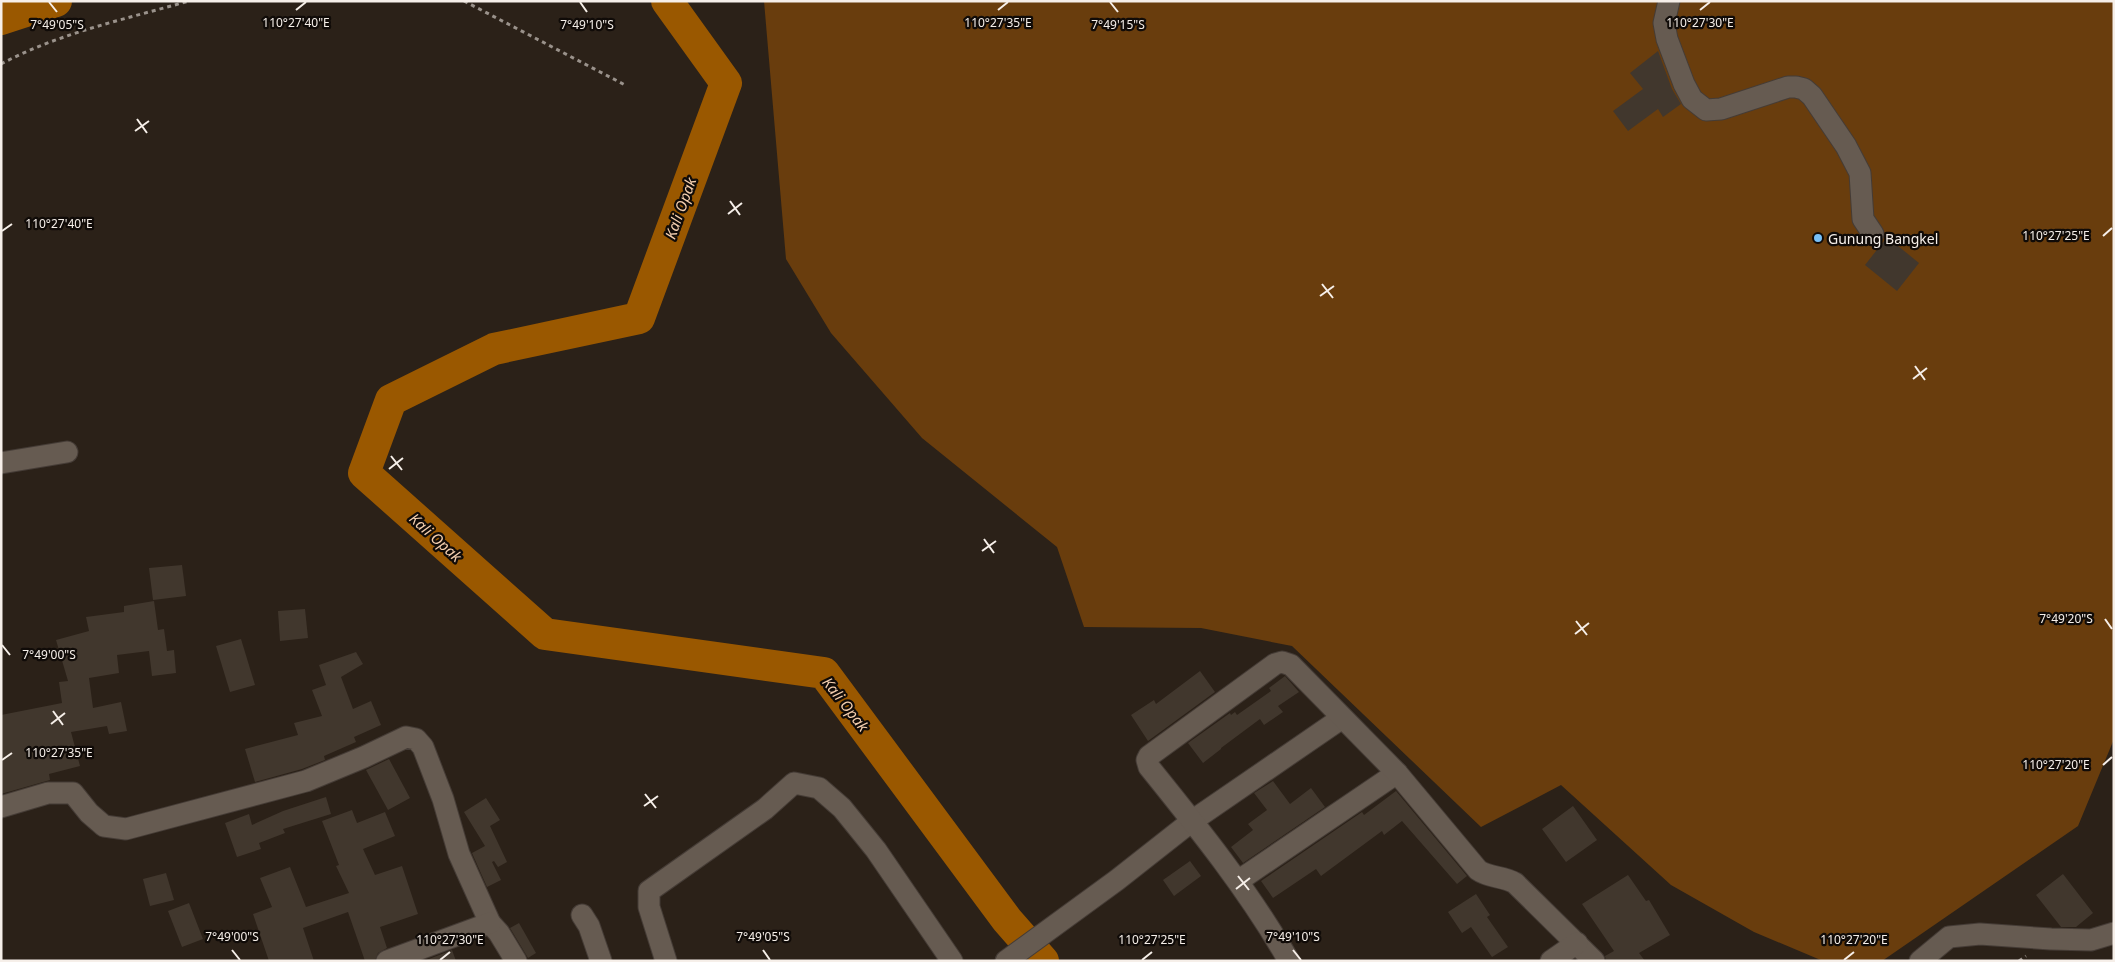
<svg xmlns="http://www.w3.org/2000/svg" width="2115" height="962" font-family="'Noto Sans',sans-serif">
	<rect width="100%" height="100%" fill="#2b2118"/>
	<path fill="#693d0d" d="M764,1H2114V739L2078,826L1882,961H1823L1754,932L1671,885L1561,785L1481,827L1292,646L1201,628L1084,627L1057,547L922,438L831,333L786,259Z"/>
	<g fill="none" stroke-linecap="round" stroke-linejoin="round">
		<g stroke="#9a5800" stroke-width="32">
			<path d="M667,1L726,83L639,318L494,349L391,400L364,473L545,634L824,673L1007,920L1043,961"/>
			<path d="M1,19L56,1"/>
		</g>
	</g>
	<g fill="#41372d">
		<path d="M1658,51L1672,89L1681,104L1663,117L1658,109L1628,131L1613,111L1643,89L1630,73Z"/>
		<path d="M1887,237L1919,263L1897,291L1865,265Z"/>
		<path d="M182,565L186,596L153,600L149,568Z"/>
		<path d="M154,601L158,630L164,629L167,651L174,650L176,673L152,676L149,651L117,655L119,673L89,678L93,708L121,702L127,731L109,734L107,726L71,732L80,766L49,774L50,780L1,794V715L62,703L59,682L68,681L56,640L89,631L86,617L124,612V606Z"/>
		<path d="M305,609L308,638L280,641L278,611Z"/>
		<path d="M241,639L255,685L230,692L216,646Z"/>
		<path d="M356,652L363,664L341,677L353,709L371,701L381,725L354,737L356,742L324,756L325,760L302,769L255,782L245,749L298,735L294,723L322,716L312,690L326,685L319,665Z"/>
		<path d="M1200,671L1215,692L1148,741L1131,715L1154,700L1156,704Z"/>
		<path d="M1285,676L1299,692L1278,706L1283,712L1264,725L1260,719L1221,748V749L1203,763L1188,743L1230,713L1231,715L1235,712L1237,715L1271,691L1269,688Z"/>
		<path d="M389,759L410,798L388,810L366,770Z"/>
		<path d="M1273,781L1290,804L1311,788L1325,807L1243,863L1231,847L1253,830L1248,824L1267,810L1254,793Z"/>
		<path d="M1396,791L1467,876L1457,884L1402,821L1384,835L1382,831L1321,876L1316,869L1273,898L1261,881L1362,812L1364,815Z"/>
		<path d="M326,797L331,814L283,829L285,833L259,843L261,849L237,857L225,823L249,814L252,825L283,811Z"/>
		<path d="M486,798L500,820L490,826L507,862L498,867L494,861L492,862L501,880L487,887L472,853L485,846L464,812Z"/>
		<path d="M1573,806L1597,840L1566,862L1542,829Z"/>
		<path d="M352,810L357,823L385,812L395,836L363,849L375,875L402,866L418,914L380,927L387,948L378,953L375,961H365L348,912L303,928L314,961H269L253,914L272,907L260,878L290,867L306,907L349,893L336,866L339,865L322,821Z"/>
		<path d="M1190,861L1201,876L1174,896L1163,880Z"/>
		<path d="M166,873L174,900L150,906L143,879Z"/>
		<path d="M2063,874L2093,913L2076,927H2061L2036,895Z"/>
		<path d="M1628,875L1646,901L1649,900L1670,935L1639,953L1645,961H1606L1605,956L1614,951L1582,904Z"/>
		<path d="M1476,894L1490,915L1487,917L1508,947L1492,957L1471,927L1462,933L1448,912Z"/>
		<path d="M189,903L203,939L182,947L168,911Z"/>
		<path d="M519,923L536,953L528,958L510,928Z"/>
		<path d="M452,950L456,961H424Z"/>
	</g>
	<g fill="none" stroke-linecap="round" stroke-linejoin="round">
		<defs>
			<g id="minor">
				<path d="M1669,1L1664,23L1667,39L1684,84L1692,99L1706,110L1721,109L1788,87H1796L1804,89L1812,96L1846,146L1860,173L1863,219L1873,234"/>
				<path d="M1,463L67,452"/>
				<path d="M1,807L48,793H73L89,813L104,826L126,829L306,781L364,757L406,737L416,739L423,747L443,799L459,854L490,923L499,933L516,961"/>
				<path d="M1238,881L1397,773"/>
				<path d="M582,915L589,926L601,961"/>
				<path d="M387,961L490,923"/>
				<path d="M666,961L649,907V891L765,809L794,783L819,788L842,808L876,850L952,961"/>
				<path d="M1006,961L1117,880L1192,821L1342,718"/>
				<path d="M1289,961C1249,891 1199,829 1149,767L1147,760L1149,756L1275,664L1282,662L1291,665L1397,773L1478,870C1489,878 1503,876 1515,883L1594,961"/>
				<path d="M1551,961L1577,943"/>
				<path d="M1920,961L1949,937L1980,934L2051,939L2091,940L2114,933"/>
			</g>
		</defs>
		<use href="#minor" stroke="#453c36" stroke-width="23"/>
		<g stroke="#9a928b" stroke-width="3" stroke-dasharray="4 4" stroke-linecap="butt">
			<path d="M464,1L627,86"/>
			<path d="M1,64C59,33 126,19 189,1"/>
			<path d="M2019,961L2026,956"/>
		</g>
		<use href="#minor" stroke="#665b51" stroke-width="21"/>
	</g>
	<path fill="none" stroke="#f6efe9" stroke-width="2" d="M49,2L57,12M580,2L587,12M1110,2L1118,12M296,10L306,2M998,10L1008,2M1700,10L1710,2M137,119L147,133M135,131L149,121M730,201L740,215M728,214L742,203M2,231L12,224M2103,236L2112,228M1322,284L1333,298M1320,296L1334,286M1915,366L1925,380M1913,379L1927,368M391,456L402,470M389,469L403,458M984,539L994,553M982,551L996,541M2105,619L2112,629M1576,621L1587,635M1575,634L1589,623M2,645L10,655M53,711L63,725M51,724L65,713M2,760L12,753M2103,765L2112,757M645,794L656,808M644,806L658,796M1238,876L1249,890M1236,889L1250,878M232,950L240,960M763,950L770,960M1293,950L1301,960M440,960L450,952M1142,960L1152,952M1844,960L1854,952"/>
	<circle fill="#77c0f7" stroke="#100b08" stroke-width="2" cx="1818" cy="238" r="5"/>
	<g text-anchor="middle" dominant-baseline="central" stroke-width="4.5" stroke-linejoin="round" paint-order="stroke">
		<g font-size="14" fill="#f6efe9" stroke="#100b08" text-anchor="start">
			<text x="1828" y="238">Gunung Bangkel</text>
		</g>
		<g font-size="15" font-style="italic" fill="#f4cfaf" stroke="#100b08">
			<text transform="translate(680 208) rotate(-70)">Kali Opak</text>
			<text transform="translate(436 537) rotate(42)">Kali Opak</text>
			<text transform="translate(846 704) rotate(52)">Kali Opak</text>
		</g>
	</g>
	<g font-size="12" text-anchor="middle" fill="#f6efe9" stroke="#100b08" stroke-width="4.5" stroke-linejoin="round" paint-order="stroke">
		<text x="1700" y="27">110°27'30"E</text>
		<text x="296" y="27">110°27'40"E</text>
		<text x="998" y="27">110°27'35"E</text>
		<text x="57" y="29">7°49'05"S</text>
		<text x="587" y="29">7°49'10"S</text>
		<text x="1118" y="29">7°49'15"S</text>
		<text x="59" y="228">110°27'40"E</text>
		<text x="2056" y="240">110°27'25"E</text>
		<text x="2066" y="623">7°49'20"S</text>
		<text x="49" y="659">7°49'00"S</text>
		<text x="59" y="757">110°27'35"E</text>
		<text x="2056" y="769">110°27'20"E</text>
		<text x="232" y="941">7°49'00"S</text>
		<text x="763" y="941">7°49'05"S</text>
		<text x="1293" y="941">7°49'10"S</text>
		<text x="450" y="944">110°27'30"E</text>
		<text x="1152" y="944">110°27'25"E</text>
		<text x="1854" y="944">110°27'20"E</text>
	</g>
	<rect width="2115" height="962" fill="none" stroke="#f6efe9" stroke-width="5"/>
</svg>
